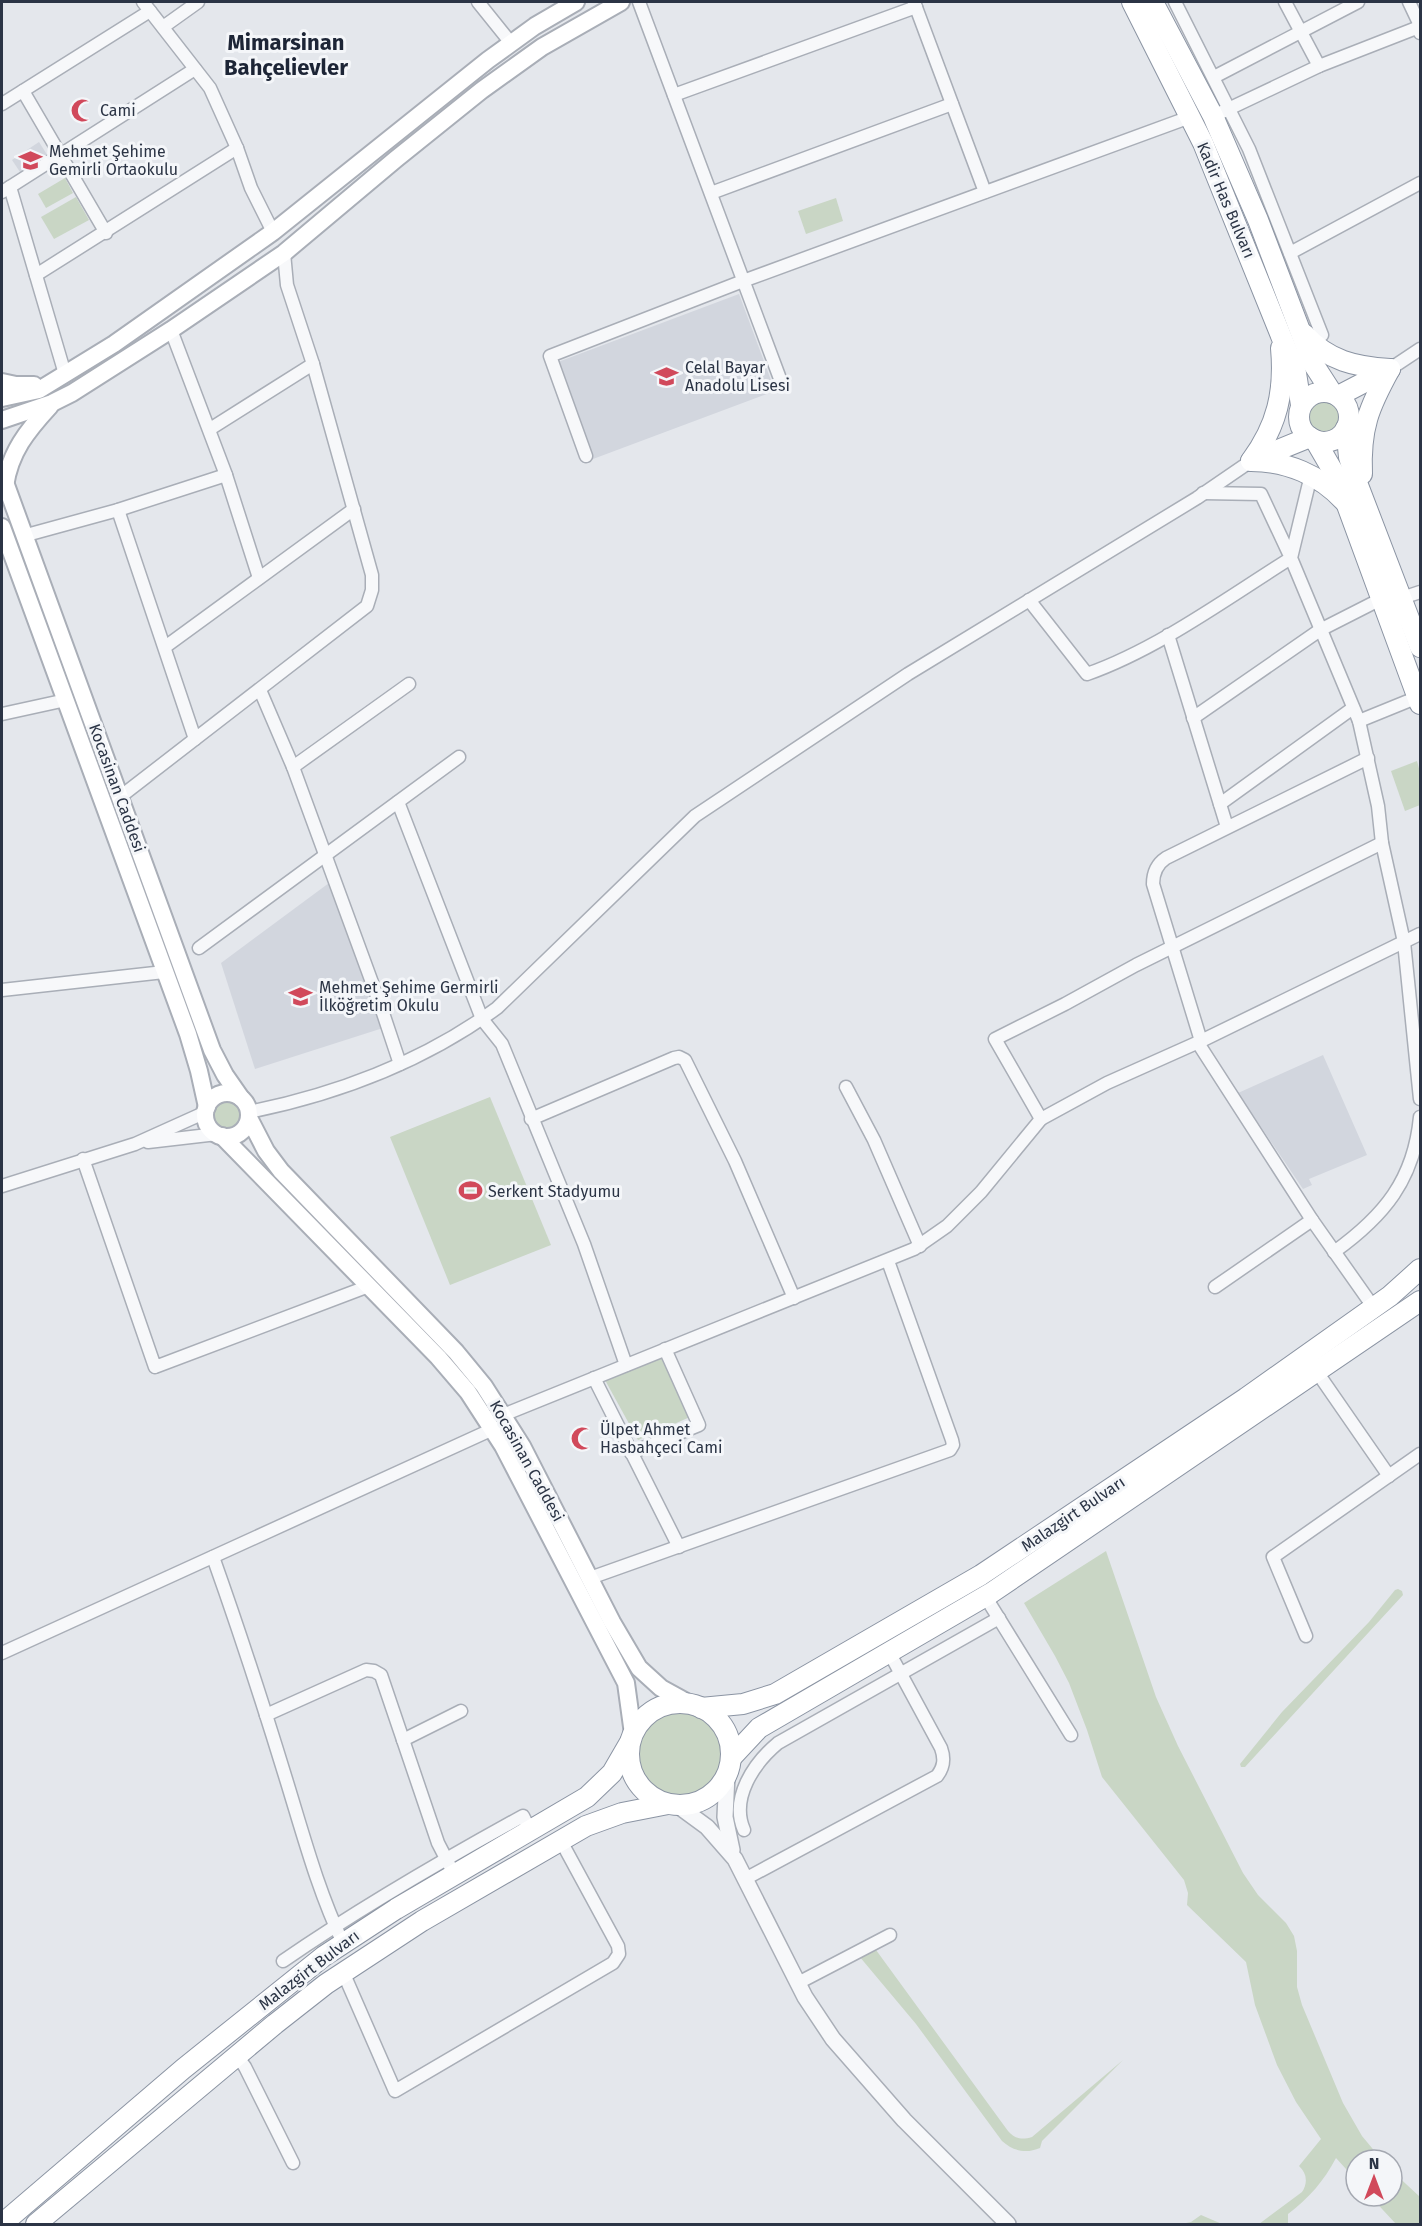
<svg xmlns="http://www.w3.org/2000/svg" width="1422" height="2226" font-family="'Fira Sans',sans-serif">
	<rect width="100%" height="100%" fill="#e4e7ec"/>
	<g fill="#d2d6de">
		<path d="M39,142L51,161L24,178L12,160Z"/>
		<path d="M739,294L775,391L593,459L558,362Z"/>
		<path d="M329,883L383,1028L255,1069L221,963Z"/>
		<path d="M1323,1055L1367,1155L1309,1179L1312,1185L1303,1189L1238,1093Z"/>
	</g>
	<g fill="#c9d6c5">
		<path d="M65,178L73,193L46,208L38,194Z"/>
		<path d="M76,197L89,220L54,239L41,217Z"/>
		<path d="M836,198L843,221L806,234L798,211Z"/>
		<circle cx="1324" cy="417" r="20"/>
		<path d="M1417,761L1420,772V805L1405,811L1391,771Z"/>
		<path d="M490,1097L551,1245L450,1285L390,1137Z"/>
		<circle cx="227" cy="1115" r="17"/>
		<path d="M662,1357L690,1417L638,1440L605,1380Z"/>
		<path d="M1106,1551L1156,1697L1178,1746L1243,1873L1258,1895L1286,1923L1294,1936L1297,1951V1987L1302,2005L1343,2103L1362,2136L1382,2160H1356V2180L1336,2158C1324,2181 1309,2198 1288,2214V2224H1259L1302,2192C1308,2183 1307,2173 1299,2166L1321,2139L1296,2102L1277,2065L1255,2005L1246,1962L1187,1905L1188,1893L1184,1880L1102,1777L1087,1730L1069,1683L1055,1656L1024,1603Z"/>
		<path d="M1398,1589L1402,1591L1403,1595L1245,1767H1241L1240,1764L1282,1712L1369,1622L1395,1590Z"/>
		<circle cx="680" cy="1754" r="43"/>
		<path d="M868,1939L1008,2131C1015,2139 1022,2140 1032,2137L1123,2060L1042,2141L1040,2148C1026,2154 1013,2151 1002,2141L916,2024L854,1950Z"/>
		<path d="M1392,2171L1420,2197V2224H1396L1370,2196H1392Z"/>
		<path d="M1201,2215L1222,2224H1181L1191,2222Z"/>
	</g>
	<g fill="none" stroke-linecap="round" stroke-linejoin="round">
		<defs>
			<g id="minor">
				<path d="M143,2L210,88L237,148L251,188L273,232"/>
				<path d="M478,2L511,43"/>
				<path d="M639,2L782,384"/>
				<path d="M914,2L985,192"/>
				<path d="M1175,2L1249,149L1322,335"/>
				<path d="M1285,2L1319,66"/>
				<path d="M1409,2L1418,21L1420,33"/>
				<path d="M163,27L198,2"/>
				<path d="M1214,77L1358,2"/>
				<path d="M23,91L106,233"/>
				<path d="M674,95L916,7"/>
				<path d="M2,104L150,11"/>
				<path d="M1222,112L1319,66L1419,27"/>
				<path d="M10,187L65,374"/>
				<path d="M2,192L195,69"/>
				<path d="M711,193L952,104"/>
				<path d="M1290,253L1420,183"/>
				<path d="M36,275L237,148"/>
				<path d="M1390,369L1420,349"/>
				<path d="M210,429L313,364"/>
				<path d="M586,456L550,356L743,281L1190,117"/>
				<path d="M226,475L259,578"/>
				<path d="M1311,475L1291,558L1359,721L1378,806L1382,843L1404,942L1420,1099"/>
				<path d="M118,510L195,739"/>
				<path d="M23,536L118,510L226,475L171,330"/>
				<path d="M1402,598L1420,592"/>
				<path d="M1029,600L1087,674C1158,649 1227,598 1291,558L1261,494L1203,493"/>
				<path d="M1168,635L1227,827"/>
				<path d="M165,647L354,509"/>
				<path d="M260,690L293,767L381,1007L400,1064"/>
				<path d="M2,714L66,700"/>
				<path d="M1193,718L1320,630L1381,599"/>
				<path d="M1359,721L1418,697"/>
				<path d="M293,767L409,684"/>
				<path d="M120,797L367,606L372,590V575L313,364L287,285L284,253"/>
				<path d="M398,802L482,1019L502,1044L584,1244L626,1365"/>
				<path d="M1220,804L1353,708"/>
				<path d="M199,948L459,757"/>
				<path d="M2,990L164,972"/>
				<path d="M1201,1041L1153,884C1153,872 1157,864 1166,858L1368,758"/>
				<path d="M1198,1043L1312,1220L1374,1308"/>
				<path d="M846,1087L874,1140L920,1246"/>
				<path d="M249,1112C338,1094 423,1062 497,1008L695,816L908,674L1197,498L1251,461"/>
				<path d="M531,1119L674,1058L679,1057L685,1060L735,1161L794,1298"/>
				<path d="M1041,1119L995,1039L1065,1004L1136,965L1382,843"/>
				<path d="M148,1142L217,1134"/>
				<path d="M83,1159L155,1367L369,1286"/>
				<path d="M2,1186L135,1144L206,1112"/>
				<path d="M1334,1252C1384,1216 1414,1180 1420,1117"/>
				<path d="M1215,1287L1312,1220"/>
				<path d="M1317,1372L1389,1476"/>
				<path d="M594,1378L679,1547"/>
				<path d="M503,1415L914,1249L947,1226L981,1192L1041,1119L1107,1083L1201,1041L1420,934"/>
				<path d="M631,1453L699,1425L665,1349"/>
				<path d="M213,1557C239,1630 263,1704 286,1779C303,1834 318,1891 343,1943"/>
				<path d="M590,1578L950,1450L953,1445L952,1440L888,1261"/>
				<path d="M985,1596L1071,1735"/>
				<path d="M1306,1636L1273,1557L1420,1454"/>
				<path d="M2,1653L493,1429"/>
				<path d="M266,1715L366,1670L374,1671L381,1675L438,1843L454,1874"/>
				<path d="M403,1740L461,1711"/>
				<path d="M744,1830C730,1798 754,1763 778,1743L999,1618"/>
				<path d="M745,1879L937,1776C944,1767 945,1759 941,1748L889,1652"/>
				<path d="M283,1961C360,1908 441,1861 523,1816L530,1830"/>
				<path d="M343,1972L395,2091L613,1963L619,1954L618,1946L561,1841"/>
				<path d="M798,1983L890,1935"/>
				<path d="M237,2056L245,2067L293,2163"/>
			</g>
			<g id="tertiary">
				<path d="M727,1775L725,1817L732,1850"/>
				<path d="M677,1805L707,1827L735,1859L805,1997L833,2039L904,2120L1008,2224"/>
			</g>
			<g id="secondary">
				<path d="M2,382L16,385H34"/>
				<path d="M2,398L39,390L114,344L273,232L488,60L535,26L576,2"/>
				<path d="M2,420L52,403L72,393L171,330L284,253L396,159L482,90L542,47L621,2"/>
				<path d="M2,474L212,1050L225,1075L241,1098"/>
				<path d="M5,486C10,452 27,431 50,406"/>
				<path d="M2,527L188,1034L199,1071L207,1107"/>
				<circle cx="227" cy="1115" r="22"/>
				<path d="M249,1118L266,1151L281,1171L456,1352L484,1386L522,1446L612,1622L639,1668L661,1688L692,1705"/>
				<path d="M222,1136L438,1357L468,1392L503,1446L626,1683L633,1734"/>
			</g>
			<g id="trunk">
				<path d="M1132,2L1203,143L1296,373L1301,405"/>
				<path d="M1153,2L1213,116L1258,220L1312,362L1332,393"/>
				<path d="M1304,334C1328,361 1356,367 1390,369"/>
				<circle cx="1324" cy="417" r="25"/>
				<path d="M1338,396L1390,369"/>
				<path d="M1346,428L1349,457L1356,480L1420,647"/>
				<path d="M1315,440L1337,478L1420,704"/>
				<path d="M1256,459L1310,437"/>
				<path d="M1251,461C1277,426 1285,392 1281,348"/>
				<path d="M1251,461C1287,461 1320,475 1344,501"/>
				<path d="M1362,474C1360,428 1369,407 1390,369"/>
				<circle cx="680" cy="1754" r="51"/>
				<path d="M701,1708L743,1704L775,1694L981,1575L1246,1398L1390,1296L1420,1269"/>
				<path d="M731,1758L759,1728L991,1593L1420,1301"/>
				<path d="M2,2224L183,2069L324,1956L396,1909L587,1797L612,1773L630,1742"/>
				<path d="M36,2224L275,2024L326,1984L422,1921L586,1826L622,1813L668,1804"/>
			</g>
		</defs>
		<use href="#minor" stroke="#a9aeb7" stroke-width="15"/>
		<use href="#tertiary" stroke="#a9aeb7" stroke-width="18"/>
		<use href="#secondary" stroke="#a9aeb7" stroke-width="20"/>
		<use href="#trunk" stroke="#8b94a3" stroke-width="22"/>
		<use href="#minor" stroke="#f7f8fa" stroke-width="12"/>
		<use href="#tertiary" stroke="#f7f8fa" stroke-width="15"/>
		<use href="#secondary" stroke="#fff" stroke-width="16"/>
		<use href="#trunk" stroke="#fff" stroke-width="20"/>
	</g>
	<defs>
		<symbol id="mosque-bare" viewBox="-9 -9 18 18"><path d="M3.5-4.9A6 6 0 1 0 3.5 4.9A5 5 0 1 1 3.5-4.9Z" fill="#d1495b" stroke="#f4f6f9" stroke-width="2.5" paint-order="stroke"/></symbol>
		<symbol id="school-bare" viewBox="-9 -9 18 18"><path d="M0-5L7-2L0 1L-7-2ZM-4 1L0 2.5L4 1V4Q0 6-4 4Z" fill="#d1495b" stroke="#f4f6f9" stroke-width="2.5" paint-order="stroke"/></symbol>
		<symbol id="stadium-bare" viewBox="-9 -9 18 18"><path d="M0-5a6.5 5 0 1 0 0 10a6.5 5 0 1 0 0-10ZM-3.5-1.8h7v3.6h-7Z" fill="#d1495b" stroke="#f4f6f9" stroke-width="2.5" paint-order="stroke"/></symbol>
	</defs>
	<g fill-rule="evenodd">
		<use href="#mosque-bare" x="66" y="94" width="33" height="33"/>
		<use href="#school-bare" x="14" y="144" width="33" height="33"/>
		<use href="#school-bare" x="650" y="360" width="33" height="33"/>
		<use href="#school-bare" x="284" y="980" width="33" height="33"/>
		<use href="#stadium-bare" x="454" y="1174" width="33" height="33"/>
		<use href="#mosque-bare" x="566" y="1422" width="33" height="33"/>
	</g>
	<g text-anchor="middle" dominant-baseline="central" stroke-width="6" stroke-linejoin="round" paint-order="stroke">
		<g font-size="16" fill="#2b3445" stroke="#f4f6f9" text-anchor="start">
			<text x="100" y="110">Cami</text>
			<text x="49" y="151">Mehmet Şehime<tspan x="49" dy="18">Gemirli Ortaokulu</tspan></text>
			<text x="685" y="367">Celal Bayar<tspan x="685" dy="18">Anadolu Lisesi</tspan></text>
			<text x="319" y="987">Mehmet Şehime Germirli<tspan x="319" dy="18">İlköğretim Okulu</tspan></text>
			<text x="488" y="1191">Serkent Stadyumu</text>
			<text x="600" y="1429">Ülpet Ahmet<tspan x="600" dy="18">Hasbahçeci Cami</tspan></text>
		</g>
		<g font-size="16" fill="#2b3445" stroke="#f4f6f9">
			<text transform="translate(1226 200) rotate(67)">Kadir Has Bulvarı</text>
			<text transform="translate(117 788) rotate(70)">Kocasinan Caddesi</text>
			<text transform="translate(527 1461) rotate(61)">Kocasinan Caddesi</text>
			<text transform="translate(1073 1514) rotate(-34)">Malazgirt Bulvarı</text>
			<text transform="translate(309 1970) rotate(-37)">Malazgirt Bulvarı</text>
		</g>
		<g font-size="22" font-weight="bold" fill="#1d2536" stroke="#f4f6f9">
			<text x="286" y="42">Mimarsinan<tspan x="286" dy="25">Bahçelievler</tspan></text>
		</g>
	</g>
	<rect width="1422" height="2226" fill="none" stroke="#2b3445" stroke-width="6"/>
	<g transform="translate(1374 2178)"><circle r="28" fill="#f4f6f9" stroke="#a4a8b1" stroke-width="1.5"/>
	<path d="M0-4.5L10 22L0 15L-10 22Z" fill="#d1495b"/>
	<text y="-9" font-size="16" font-weight="bold" text-anchor="middle" fill="#2b3445">N</text>
	</g>
</svg>
